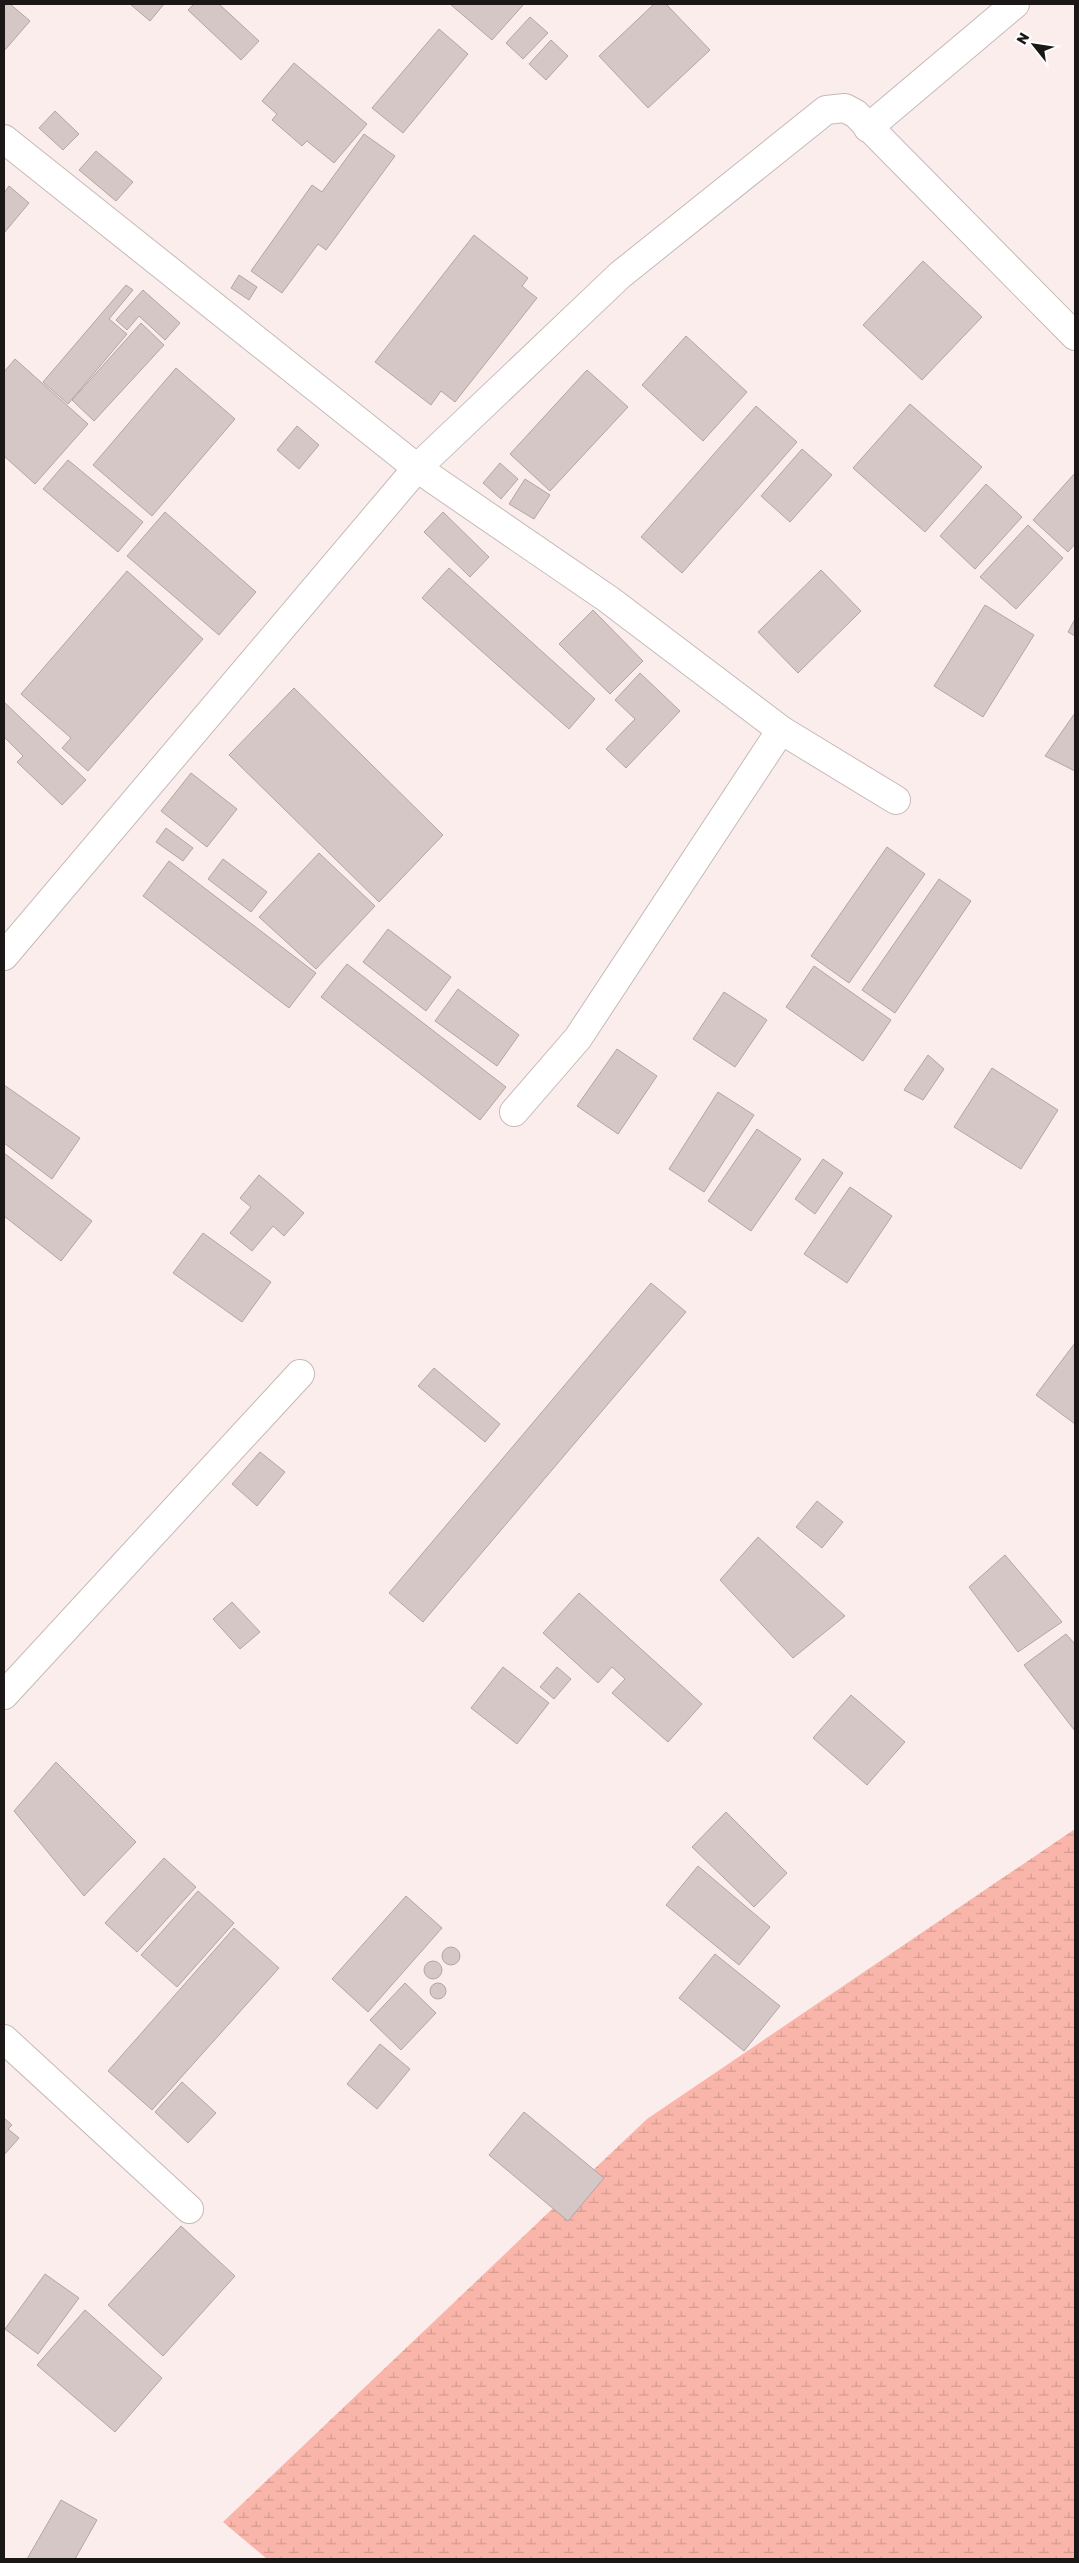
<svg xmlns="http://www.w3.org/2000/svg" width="1079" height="2563" font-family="'Golos Text',sans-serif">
	<defs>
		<pattern id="wetland-marsh" width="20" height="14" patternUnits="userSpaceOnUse" patternTransform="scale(1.25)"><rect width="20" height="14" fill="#f9b5a9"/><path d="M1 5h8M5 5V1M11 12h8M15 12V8" fill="none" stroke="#d59b91"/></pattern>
	</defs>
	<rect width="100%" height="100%" fill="#fbedeb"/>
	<path fill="url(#wetland-marsh)" d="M1075,1829V2559H267L223,2522L647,2119Z"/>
	<g fill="#d4c7c5" stroke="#b2a5a3">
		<path d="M4,4H10L30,21L4,51Z"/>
		<path d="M130,4H164L150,21Z"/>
		<path d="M194,4H219L259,41L241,60L188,10Z"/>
		<path d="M450,4H524L492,40Z"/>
		<path d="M654,4H666L710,50L648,108L599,56Z"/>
		<path d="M530,17L548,33L523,59L506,43Z"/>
		<path d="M439,29L468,54L403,133L372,108Z"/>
		<path d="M551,40L568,56L546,80L529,64Z"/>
		<path d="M294,63L367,124L334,163L307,141L302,146L272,120L277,114L262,101Z"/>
		<path d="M55,111L79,134L63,150L39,128Z"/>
		<path d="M364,134L395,156L326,250L318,244L282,293L251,271L312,185L322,192Z"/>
		<path d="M96,151L133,182L116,201L79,170Z"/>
		<path d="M9,186L29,203L4,233V193Z"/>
		<path d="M474,235L528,278L522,286L537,298L455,402L441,391L431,405L375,362Z"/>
		<path d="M923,261L982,317L922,380L863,325Z"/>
		<path d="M239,275L257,287L249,300L231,288Z"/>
		<path d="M126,285L133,290L109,319L127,334L68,404L43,382Z"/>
		<path d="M143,290L180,323L165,340L139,316L127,330L116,320Z"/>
		<path d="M141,323L164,345L94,421L72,400Z"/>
		<path d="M686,336L747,392L703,441L642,385Z"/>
		<path d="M15,359L88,424L35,484L4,456V372Z"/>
		<path d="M176,368L235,419L152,516L93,465Z"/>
		<path d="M587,370L628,407L550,491L510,454Z"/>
		<path d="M910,404L982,467L925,532L853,468Z"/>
		<path d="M756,406L797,442L682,573L641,537Z"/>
		<path d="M297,426L319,445L299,469L277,450Z"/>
		<path d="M802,449L832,475L790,522L761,496Z"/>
		<path d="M68,460L143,522L118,552L43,489Z"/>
		<path d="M500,463L518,479L501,499L483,483Z"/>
		<path d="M1075,473V544L1068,552L1033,520Z"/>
		<path d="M525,479L550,495L534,519L509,504Z"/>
		<path d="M986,484L1022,517L975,569L940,536Z"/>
		<path d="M165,512L256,592L219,635L127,556Z"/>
		<path d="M443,512L489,557L470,577L424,532Z"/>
		<path d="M1028,525L1063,558L1016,609L980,577Z"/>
		<path d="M449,568L595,699L569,729L422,598Z"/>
		<path d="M821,570L861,611L798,673L758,632Z"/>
		<path d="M127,571L203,639L88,771L62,748L71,738L21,694Z"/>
		<path d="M985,605L1034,635L983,717L934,686Z"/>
		<path d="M593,610L643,661L610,694L559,644Z"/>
		<path d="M1075,619V636L1068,632Z"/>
		<path d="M640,673L680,711L626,768L606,749L635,719L615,700Z"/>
		<path d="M294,688L443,835L379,902L229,755Z"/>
		<path d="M4,702L86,780L62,805L17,762L23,756L4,737Z"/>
		<path d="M1075,713V771L1045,756Z"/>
		<path d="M191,773L237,809L207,847L161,811Z"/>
		<path d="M166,828L193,848L183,861L156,842Z"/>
		<path d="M887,847L925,874L849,983L811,956Z"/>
		<path d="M319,853L375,906L316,969L259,917Z"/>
		<path d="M223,859L267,892L251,912L208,879Z"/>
		<path d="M169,861L316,973L289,1008L143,896Z"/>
		<path d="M939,879L971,901L895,1013L862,990Z"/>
		<path d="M388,929L451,977L426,1011L363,962Z"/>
		<path d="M347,964L506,1087L480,1120L321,997Z"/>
		<path d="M814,966L891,1020L863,1061L786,1007Z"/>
		<path d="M458,989L519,1035L497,1066L435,1021Z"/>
		<path d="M724,992L767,1020L735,1067L693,1039Z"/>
		<path d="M617,1049L657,1076L618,1134L577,1106Z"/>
		<path d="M928,1055L944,1069L923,1100L904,1090Z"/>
		<path d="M992,1068L1058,1110L1021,1169L954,1127Z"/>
		<path d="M4,1085L80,1138L52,1179L4,1143Z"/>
		<path d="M718,1092L754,1115L704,1192L669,1169Z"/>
		<path d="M757,1129L801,1159L751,1231L708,1201Z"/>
		<path d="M4,1153L92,1221L61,1261L4,1216Z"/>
		<path d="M823,1159L843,1173L815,1214L795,1199Z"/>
		<path d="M259,1175L304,1213L284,1236L273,1226L252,1251L230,1233L251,1207L240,1198Z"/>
		<path d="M850,1187L892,1216L847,1283L804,1254Z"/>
		<path d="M203,1233L271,1282L242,1322L173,1273Z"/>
		<path d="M651,1283L686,1312L423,1622L389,1593Z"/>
		<path d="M1075,1343V1424L1036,1395Z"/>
		<path d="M434,1368L500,1424L485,1442L418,1386Z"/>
		<path d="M260,1452L285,1472L257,1506L232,1484Z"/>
		<path d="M817,1501L843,1522L822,1548L796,1527Z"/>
		<path d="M758,1537L845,1616L793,1658L720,1580Z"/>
		<path d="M1005,1555L1062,1622L1018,1652L969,1587Z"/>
		<path d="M579,1593L702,1704L668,1742L612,1693L625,1679L612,1667L598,1683L543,1633Z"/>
		<path d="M232,1602L260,1632L240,1649L213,1619Z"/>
		<path d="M1066,1634L1075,1644V1731L1024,1665Z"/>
		<path d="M503,1667L549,1703L517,1744L471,1708Z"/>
		<path d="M557,1667L571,1679L554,1699L540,1687Z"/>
		<path d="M851,1695L905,1742L867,1785L813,1738Z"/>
		<path d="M56,1762L136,1842L84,1896L14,1811Z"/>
		<path d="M726,1812L787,1873L754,1907L692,1847Z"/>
		<path d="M164,1858L196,1887L137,1952L105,1923Z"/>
		<path d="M698,1866L770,1927L739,1965L666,1905Z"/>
		<path d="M198,1891L234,1923L177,1987L141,1955Z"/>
		<path d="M406,1896L442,1928L368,2012L332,1979Z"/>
		<path d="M234,1928L279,1968L152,2110L108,2071Z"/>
		<circle cx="451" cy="1956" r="9"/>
		<path d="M715,1954L780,2006L744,2051L679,1998Z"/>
		<circle cx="433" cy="1970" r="9"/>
		<circle cx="438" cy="1991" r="8"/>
		<path d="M405,1983L436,2013L401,2050L370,2020Z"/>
		<path d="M380,2044L410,2069L377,2109L347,2084Z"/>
		<path d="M182,2082L216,2113L188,2143L155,2112Z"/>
		<path d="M524,2112L604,2178L568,2221L489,2155Z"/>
		<path d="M4,2118L12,2125L8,2129L19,2138L4,2155Z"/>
		<path d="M181,2226L235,2276L163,2356L108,2305Z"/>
		<path d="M45,2274L79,2298L38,2354L5,2329Z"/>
		<path d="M85,2310L162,2378L115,2432L37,2365Z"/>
		<path d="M61,2500L97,2520L75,2559H27Z"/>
	</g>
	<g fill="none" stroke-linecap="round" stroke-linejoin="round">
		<defs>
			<g id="minor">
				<path d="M868,128L1015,4"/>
				<path d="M4,139L417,468L608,599L781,730L896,800"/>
				<path d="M4,956L417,468L620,275L826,110L845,108L856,114L1075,336"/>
				<path d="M514,1112L578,1038L781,730"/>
				<path d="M4,1695L300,1374"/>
				<path d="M4,2039L189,2209"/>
			</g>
		</defs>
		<use href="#minor" stroke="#c6b9b7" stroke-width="30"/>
		<use href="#minor" stroke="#fff" stroke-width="28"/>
	</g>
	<rect width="1079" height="2563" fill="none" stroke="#1b1716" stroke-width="10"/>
	<g transform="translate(1034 45) rotate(300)" stroke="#fefefe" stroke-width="4" paint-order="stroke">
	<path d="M0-4L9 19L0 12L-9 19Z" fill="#1b1716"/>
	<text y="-8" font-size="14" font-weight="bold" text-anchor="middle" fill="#1b1716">N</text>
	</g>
</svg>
